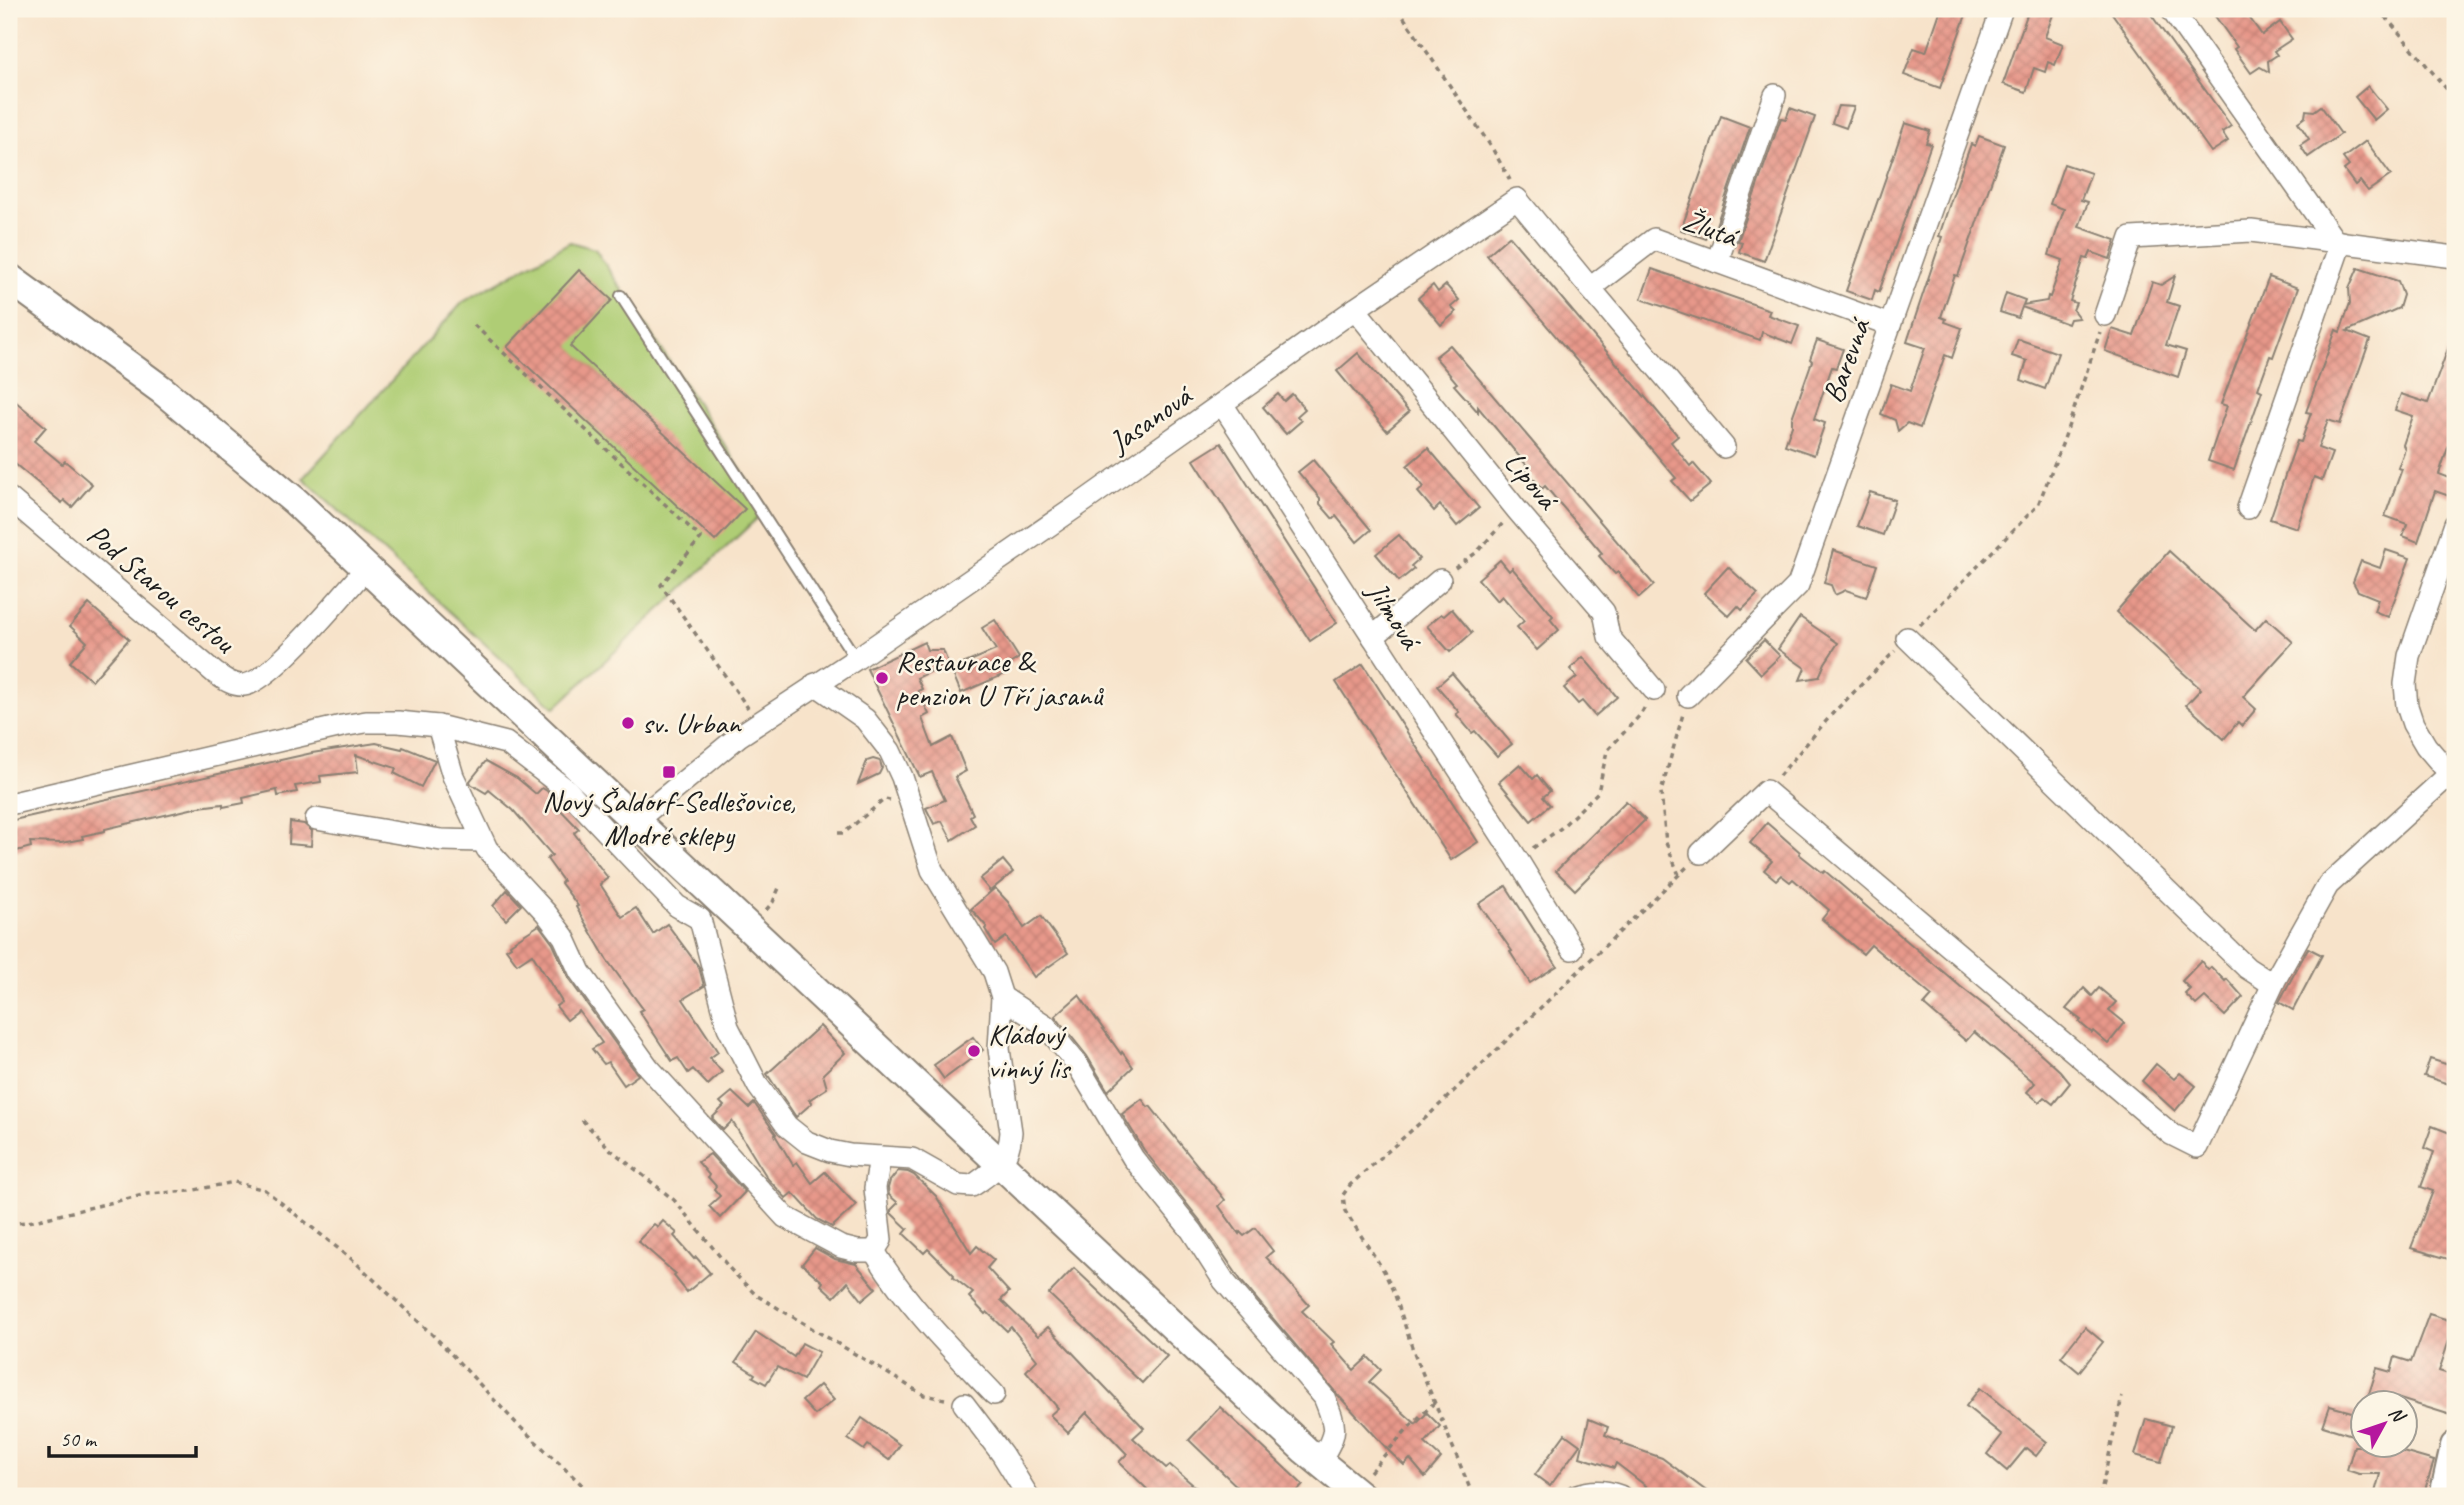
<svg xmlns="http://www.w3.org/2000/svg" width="2464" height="1505" font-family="Caveat,sans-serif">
	<defs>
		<pattern id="building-cross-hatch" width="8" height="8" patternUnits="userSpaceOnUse" patternTransform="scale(1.75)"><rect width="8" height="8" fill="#e7988a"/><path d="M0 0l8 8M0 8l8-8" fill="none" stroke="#c68276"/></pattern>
	</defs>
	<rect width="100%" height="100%" fill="#fcf5e5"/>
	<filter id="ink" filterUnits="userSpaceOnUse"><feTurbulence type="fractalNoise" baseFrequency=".0143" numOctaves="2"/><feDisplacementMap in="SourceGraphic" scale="14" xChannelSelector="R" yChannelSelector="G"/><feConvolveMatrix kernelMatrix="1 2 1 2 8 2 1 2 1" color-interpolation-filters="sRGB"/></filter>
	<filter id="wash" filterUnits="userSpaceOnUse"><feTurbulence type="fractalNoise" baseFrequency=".00686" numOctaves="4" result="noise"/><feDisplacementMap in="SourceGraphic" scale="28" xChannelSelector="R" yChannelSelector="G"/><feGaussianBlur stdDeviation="1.57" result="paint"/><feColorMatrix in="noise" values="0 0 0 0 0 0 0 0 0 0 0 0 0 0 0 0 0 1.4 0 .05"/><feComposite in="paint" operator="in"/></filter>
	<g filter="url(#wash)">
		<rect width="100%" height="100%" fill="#f7e3ca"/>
		<path fill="#afcd75" stroke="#667448" stroke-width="2" d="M570,242L595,249L767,509L555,708L303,478L463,302Z"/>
		<g id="blocks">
			<g fill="url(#building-cross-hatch)">
				<path d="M1941,9H1968L1940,88L1904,75L1914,48L1926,52Z"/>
				<path d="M2029,9H2055L2045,37L2063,44L2055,65L2048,62L2045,72L2034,68L2026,92L2003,84Z"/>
				<path d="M2109,9H2147L2231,126L2222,132L2228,141L2211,152Z"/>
				<path d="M2210,9H2243L2262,35L2280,22L2292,39L2274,51L2277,55L2268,61L2269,72L2260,67L2251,73L2234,49L2237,47Z"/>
				<path d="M2368,86L2387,109L2374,120L2355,97Z"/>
				<path d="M1838,106L1854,107L1846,128L1832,123Z"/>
				<path d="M2321,106L2341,134L2308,157L2300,145L2309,139L2298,122L2305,117L2306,110L2314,111Z"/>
				<path d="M1790,108L1815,117L1764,261L1739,252L1742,242L1738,241L1781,118L1786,119Z"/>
				<path d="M1721,116L1750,127L1714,231L1708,232L1706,239L1681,230Z"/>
				<path d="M1905,123L1930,131L1926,143L1931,144L1879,292L1875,290L1872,300L1846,291Z"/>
				<path d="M1979,136L2004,145L1958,276L1955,275L1941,317L1946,319L1945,322L1962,328L1952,358L1945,355L1920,428L1907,423L1898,431L1895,420L1881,414L1891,384L1910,391L1925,348L1907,342L1942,237L1939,236L1951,200L1971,144L1975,146Z"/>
				<path d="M2366,141L2391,175L2368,191L2360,181L2355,185L2344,170L2349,166L2343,158Z"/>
				<path d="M2064,164L2091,173L2081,200L2088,202L2079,227L2116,240L2110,259L2091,252L2088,259L2084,258L2070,301L2076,303L2073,310L2079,318L2070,319L2068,324L2022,307L2018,318L2000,312L2006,293L2025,300L2023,305L2047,301L2048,296L2050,297L2063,260L2049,255L2064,209L2050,204Z"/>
				<path d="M1509,236L1678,436L1671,442L1690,466L1693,463L1711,484L1690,501L1672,481L1676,478L1487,255Z"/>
				<path d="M2358,268L2398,281L2403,295L2399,308L2347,331L2370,340L2340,424L2328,420L2318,448L2332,453L2322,480L2314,477L2297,528L2270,519L2297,441L2301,442L2311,413L2306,412L2336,330L2340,332L2350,303L2349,288Z"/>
				<path d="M1652,269L1770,310L1768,315L1799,326L1792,344L1762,332L1760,340L1641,299Z"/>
				<path d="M579,270L612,300L570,346L745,509L715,541L507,347Z"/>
				<path d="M2175,276L2167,302L2179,306L2166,345L2186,351L2178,377L2105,351L2112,329L2134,336L2152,282L2161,285Z"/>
				<path d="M2269,277L2298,288L2273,357L2270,356L2258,389L2262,391L2234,470L2208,461L2227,406L2221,404Z"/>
				<path d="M1433,285L1438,292L1446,285L1459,300L1451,307L1456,312L1441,325L1418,298Z"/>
				<path d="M2453,335H2455V427L2439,474L2455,480V486L2452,497L2435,491L2418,542L2403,536L2407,524L2385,516L2402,469L2398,468L2405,449L2403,445L2413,416L2395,410L2401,394L2428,403Z"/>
				<path d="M2018,339L2058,353L2045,389L2021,380L2027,361L2012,356Z"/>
				<path d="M1817,340L1843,349L1836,368L1832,367L1814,419L1825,423L1814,455L1785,445L1792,426V418L1812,361L1810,359Z"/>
				<path d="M1450,345L1654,585L1639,598L1618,572L1615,574L1599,556L1602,553L1545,486L1542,489L1526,470L1529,468L1478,407V412L1454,385L1457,383L1435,357Z"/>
				<path d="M1358,353L1409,412L1387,431L1337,371Z"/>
				<path d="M1278,394L1284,401L1292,394L1305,409L1297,416L1301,421L1286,434L1263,407Z"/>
				<path d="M9,396L46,427L34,441L62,464L65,461L92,484L72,507L64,500L62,503L9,459Z"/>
				<path d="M1221,443L1337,623L1310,641L1194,460Z"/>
				<path d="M1428,448L1479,508L1457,526L1440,505L1434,511L1418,492L1424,487L1407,466Z"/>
				<path d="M1313,460L1371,530L1357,542L1336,516L1333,519L1320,504V498L1298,472Z"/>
				<path d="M1870,492L1895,500L1883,535L1857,526Z"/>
				<path d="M1399,535L1419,559L1411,566L1414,569L1399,581L1376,554Z"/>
				<path d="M1833,550L1877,565L1866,597L1846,590L1835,595L1831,585L1824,583Z"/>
				<path d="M2386,550L2410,558L2388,617L2374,611L2378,599L2358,591L2353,582L2361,561L2380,568Z"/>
				<path d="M2169,551L2255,630L2266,618L2293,642L2243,697L2256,709L2242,726L2238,722L2224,739L2186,705L2201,689L2116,612Z"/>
				<path d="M1500,560L1509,571L1512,568L1533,592L1553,616L1550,619L1559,630L1537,650L1517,627L1524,621L1502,596L1497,601L1478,579Z"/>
				<path d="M1728,567L1758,594L1742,610L1738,606L1729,616L1704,593Z"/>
				<path d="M89,604L129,639L92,681L70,662L87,642L70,626Z"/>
				<path d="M1452,609L1472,633L1450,652L1427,626L1441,614L1444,616Z"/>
				<path d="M1800,617L1838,643L1825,663L1819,677L1800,680L1805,668L1778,649Z"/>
				<path d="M995,620L1019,658L1002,669L1005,674L961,693L951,669L996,650L982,628Z"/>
				<path d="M1764,640L1780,656L1761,674L1746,658Z"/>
				<path d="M924,642L927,650H943L948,663L917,678L922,689L918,691L929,714L922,718L933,747L952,737L966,771L955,777L973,814L970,816L975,825L952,840L942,821L934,824L926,808L945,800L932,772L920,777L867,669Z"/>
				<path d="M1583,657L1617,697L1595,716L1582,701L1578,704L1564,688L1577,677L1570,669Z"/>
				<path d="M1363,664L1478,842L1451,860L1336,682Z"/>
				<path d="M1452,673L1512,744L1497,756L1475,731L1472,733L1456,714L1459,712L1437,686Z"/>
				<path d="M376,743L402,749L403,747L435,760L421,787L394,773L396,768L356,755L358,772L320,776L321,782L295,786L297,792L278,796L277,790L243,798L244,803L223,807V804L199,807L105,829V831L82,836L83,839L61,843L30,842L31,847L13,852L9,821L312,753Z"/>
				<path d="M873,759L880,761L882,768L879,774L858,784L867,761Z"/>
				<path d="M486,761L517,778L536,794L542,788L547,791L555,800L553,802L579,829L574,833L608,878L600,884L622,917L636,908L653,934L667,924L699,967L704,986L683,999L718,1052L710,1058L722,1072L708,1085L693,1069L688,1073L678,1058L672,1061L639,1011L643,1009L607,960L576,907L578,906L561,883L563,881L547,859L552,855L513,810L489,790L486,793L471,784L470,781Z"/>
				<path d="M1520,764L1533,779L1537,775L1550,791L1543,797L1550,805L1531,821L1499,782Z"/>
				<path d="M1626,801L1645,820L1575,890L1556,871Z"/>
				<path d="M290,822L304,824L312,831L311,846L289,844Z"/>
				<path d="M1767,823L1800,852L1799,854L1823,873L1825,871L1961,987L2006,1022L2060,1071L2070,1083L2053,1104L2044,1097L2039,1102L2027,1092L2035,1083L1974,1032L1966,1041L1924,1005L1932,996L1871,945L1863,954L1822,919L1829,910L1793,879L1790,882L1781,875L1776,880L1764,870L1772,861L1750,843Z"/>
				<path d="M1003,860L1013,872L990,891L980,879Z"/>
				<path d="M1506,886L1557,966L1530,983L1510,952L1512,951L1479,904Z"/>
				<path d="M995,888L1008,902L1024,928L1041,916L1068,953L1034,977L1006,937L995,945L985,929L987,927L971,909Z"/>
				<path d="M507,890L521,905L506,920L493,906Z"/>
				<path d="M539,925L553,944L569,979L638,1075L624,1085L608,1062L604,1064L592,1049L602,1043L579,1011L567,1020L556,1006L562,1002L532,954L517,964L506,949L511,946L510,944Z"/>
				<path d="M2308,948L2322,955L2293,1010L2279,1002Z"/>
				<path d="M2201,961L2208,970L2211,967L2225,981L2227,979L2243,997L2225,1016L2205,997L2196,1005L2185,994L2190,989L2182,981Z"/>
				<path d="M2084,988L2092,996L2099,988L2116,1002L2109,1010L2125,1023L2108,1044L2093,1031L2092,1033L2079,1022L2081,1020L2066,1009Z"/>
				<path d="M1079,995L1121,1054L1122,1052L1133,1067L1108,1091L1087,1056L1055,1016Z"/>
				<path d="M820,1026L845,1053L823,1074L827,1088L809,1100L812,1103L796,1117L767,1074Z"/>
				<path d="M973,1037L983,1050L944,1079L934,1065Z"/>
				<path d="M2430,1059L2455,1067V1086L2424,1076Z"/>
				<path d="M2156,1064L2174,1079L2180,1073L2196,1086L2175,1111L2142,1081Z"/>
				<path d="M732,1092L749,1108L754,1103L776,1134L775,1135L793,1165L797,1162L812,1183L825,1172L856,1205L832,1227L817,1219L795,1195L792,1193L786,1198L768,1179L732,1121L723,1130L712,1118L724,1106L720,1102Z"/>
				<path d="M1142,1099L1148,1107L1150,1106L1225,1200L1219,1206L1239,1234L1240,1232L1244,1236L1255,1228L1273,1251L1266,1257L1309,1305L1302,1311L1334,1342L1331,1344L1354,1370L1368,1357L1381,1370L1369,1382L1416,1424L1427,1413L1440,1426L1425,1443L1441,1458L1425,1477L1410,1459L1404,1465L1390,1452L1337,1394L1242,1282L1202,1223L1144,1150L1122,1114Z"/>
				<path d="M2432,1126L2455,1135V1261L2411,1248L2433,1191L2421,1187L2434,1152L2424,1148Z"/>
				<path d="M710,1154L745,1192L720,1218L709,1206L720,1196L714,1189L716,1186L708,1177L709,1175L698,1162Z"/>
				<path d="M898,1171L908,1172L914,1175L936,1196L971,1253L977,1246L994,1260L987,1268L1009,1292L1001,1300L1038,1336L1048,1327L1144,1428L1133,1438L1166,1468L1170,1465L1206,1496H1141L1147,1489L1119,1462L1127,1454L1087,1412L1068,1433L1050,1415L1058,1408L1026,1371L1037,1360L1011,1327L1007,1331L987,1312L985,1314L969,1297L973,1293L953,1277L954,1275L928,1249L924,1253L904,1234L908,1229L891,1213V1210L898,1203L889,1195L888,1188L890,1181Z"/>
				<path d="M663,1221L677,1233L674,1236L694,1259L696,1257L710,1273L687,1292L674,1276L676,1274L638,1241L654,1224L658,1227Z"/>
				<path d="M815,1248L835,1259L856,1264L876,1288L862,1300L848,1282L834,1297L821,1285L823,1282L802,1264Z"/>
				<path d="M1074,1268L1167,1356L1142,1383L1049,1294Z"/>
				<path d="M2429,1314L2455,1322L2439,1371L2455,1376V1403L2451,1415L2387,1395L2384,1404H2366L2377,1368L2391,1372L2395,1357L2411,1362Z"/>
				<path d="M2085,1327L2103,1342L2079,1372L2061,1357Z"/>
				<path d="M756,1332L794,1357L802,1343L819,1352L803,1380L777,1367L766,1384L753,1377L755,1374L736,1362Z"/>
				<path d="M820,1385L834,1400L815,1415L802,1401Z"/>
				<path d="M1980,1388L2047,1442L2036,1456L2026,1448L2007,1471L1987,1454L2002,1435L1966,1406Z"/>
				<path d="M2330,1406L2359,1414L2352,1435L2323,1426Z"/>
				<path d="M1220,1407L1303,1485L1293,1496H1247L1189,1440Z"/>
				<path d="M862,1418L900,1445L889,1460L868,1445L864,1450L848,1439Z"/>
				<path d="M1589,1419L1608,1427L1605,1435L1623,1442L1622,1444L1662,1458L1713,1496H1638L1646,1486L1616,1463L1614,1468L1580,1457Z"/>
				<path d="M2146,1419L2172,1426L2161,1462L2135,1455Z"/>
				<path d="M1565,1434L1580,1445L1550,1486L1535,1475Z"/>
				<path d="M2354,1446H2382L2434,1461L2423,1496H2374L2380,1474H2359L2347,1470Z"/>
			</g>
		</g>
	</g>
	<g filter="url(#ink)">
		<use href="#blocks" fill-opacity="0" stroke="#8a8073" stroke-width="2"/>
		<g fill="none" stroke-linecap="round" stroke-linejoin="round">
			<defs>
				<path id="lane" d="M621,296L856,659"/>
				<g id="street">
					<path d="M2171,9L2334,240"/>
					<path d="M1717,262L1775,95"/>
					<path d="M1590,288L1724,447"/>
					<path d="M1355,309L1517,510L1604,612L1609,637L1654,690"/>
					<path d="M2105,315L2131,238L2251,231L2455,257"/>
					<path d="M1222,404L1517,859L1572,949"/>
					<path d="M9,498L215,673C224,679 233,686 244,685C270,683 347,590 367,567"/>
					<path d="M2248,508L2341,242"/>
					<path d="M2455,524L2409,656L2405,684L2407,706L2413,724L2426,746L2450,774L2455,776"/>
					<path d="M1373,637L1440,580"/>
					<path d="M1907,638L2247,968L2272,984"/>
					<path d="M1688,696L1798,585L2002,9"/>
					<path d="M438,726L453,776L487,849L546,913L564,937L580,972L648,1067L785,1217L841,1247L857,1251H874L881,1240L875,1188L880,1157"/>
					<path d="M9,804L342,726L366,722H398L438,726L506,743L567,790L677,906L700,919"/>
					<path d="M316,819L441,840L482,841"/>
					<path d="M637,820L739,736L856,659L1086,500L1355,309L1517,199L1590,288L1654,239L1890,325"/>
					<path d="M1701,853L1766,791L2171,1134L2197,1147L2275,980L2328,885L2450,774"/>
					<path d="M700,919L728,1027L758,1086L787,1126L807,1142L830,1151L850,1155L912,1159L958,1185L972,1186C995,1170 1009,1163 1011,1132L999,1049L1002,997L994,972L932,870L902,777L890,751L865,719L815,684"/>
					<path d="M1002,997L1045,1025L1077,1064L1133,1158L1192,1231L1224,1281L1324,1397C1338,1431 1337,1431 1319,1463"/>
					<path d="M874,1251C906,1304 951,1349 994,1394"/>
					<path d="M964,1404L1002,1454L1028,1496"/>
					<path d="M1575,1496C1591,1490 1604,1490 1620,1496"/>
				</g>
				<g id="secondary">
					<path d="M9,278L162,390L296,502L1305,1450L1361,1496"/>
					<path d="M2444,1496L2455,1446"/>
				</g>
			</defs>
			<use href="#lane" stroke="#8a8073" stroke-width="14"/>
			<use href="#street" stroke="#8a8073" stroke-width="24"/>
			<use href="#secondary" stroke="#8a8073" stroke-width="32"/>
			<g stroke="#8a8073" stroke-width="3.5" stroke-dasharray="5 5" stroke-linecap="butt">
				<path d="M1398,9L1492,148L1510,180"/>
				<path d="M2379,9L2455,99"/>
				<path d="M474,325L701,538L661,585L748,708"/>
				<path d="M1455,568L1477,552L1503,523"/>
				<path d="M1920,625L2038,505L2063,442L2100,332"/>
				<path d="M1779,776L1833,713L1895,651"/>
				<path d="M838,833H844L885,799L890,800"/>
				<path d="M1533,848L1561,828L1598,792L1607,751L1641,714L1646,705"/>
				<path d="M1679,875L1666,843L1661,792L1683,714"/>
				<path d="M766,910L773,902L779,888"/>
				<path d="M582,1120L611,1150L674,1200L731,1270L756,1295L924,1395L945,1399"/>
				<path d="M9,1224L34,1221L147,1194L190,1191L234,1182L265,1190L354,1261L439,1341L516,1423L594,1496"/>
				<path d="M1370,1472L1407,1429L1435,1402"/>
				<path d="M1473,1496L1413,1350L1395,1295L1384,1271L1345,1211L1343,1195L1350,1185L1430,1114L1687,867"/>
				<path d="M2100,1496L2122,1397"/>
			</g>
			<use href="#lane" stroke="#fff" stroke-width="10"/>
			<use href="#street" stroke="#fff" stroke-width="21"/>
			<use href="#secondary" stroke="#fff" stroke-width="28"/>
		</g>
	</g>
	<g fill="#b5179e" stroke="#fcf5e5" stroke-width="2.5">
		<circle cx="882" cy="678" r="7"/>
		<circle cx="628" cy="723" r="7"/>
		<rect x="662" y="765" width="14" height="14" rx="3.5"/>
		<circle cx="974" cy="1051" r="7"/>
	</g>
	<g text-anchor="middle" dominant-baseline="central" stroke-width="5" stroke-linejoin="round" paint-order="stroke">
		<g font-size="30" fill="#1c1c1c" stroke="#fcf5e5">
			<text transform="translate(1710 228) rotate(20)">Žlutá</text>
			<text transform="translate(1846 361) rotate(-70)">Barevná</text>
			<text transform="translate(1150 419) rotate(-35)">Jasanová</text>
			<text transform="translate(1531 480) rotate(50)">Lipová</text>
			<text transform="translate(161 588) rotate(40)">Pod Starou cestou</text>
			<text transform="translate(1394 615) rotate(57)">Jilmová</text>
		</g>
		<g font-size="30" fill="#1c1c1c" stroke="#fcf5e5" text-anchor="start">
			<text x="896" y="661">Restaurace &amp;<tspan x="896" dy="34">penzion U Tří jasanů</tspan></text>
			<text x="642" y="723">sv. Urban</text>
			<text x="669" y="801" text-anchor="middle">Nový Šaldorf-Sedlešovice,<tspan x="669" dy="34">Modré sklepy</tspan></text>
			<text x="988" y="1034">Kládový<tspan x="988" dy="34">vinný lis</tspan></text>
		</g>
	</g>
	<rect width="2464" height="1505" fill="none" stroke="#fcf5e5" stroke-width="35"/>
	<g transform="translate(2384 1424) rotate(50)"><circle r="33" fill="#fcf5e5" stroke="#a29e95" stroke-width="2"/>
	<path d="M0-5L12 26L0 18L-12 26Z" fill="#b5179e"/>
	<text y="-10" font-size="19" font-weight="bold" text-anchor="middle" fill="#1c1c1c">N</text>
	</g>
	<path d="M49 1446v10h147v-10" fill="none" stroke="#1c1c1c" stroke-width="3.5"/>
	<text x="60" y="1446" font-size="21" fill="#1c1c1c" stroke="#fcf5e5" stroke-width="5" paint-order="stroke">50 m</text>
</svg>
